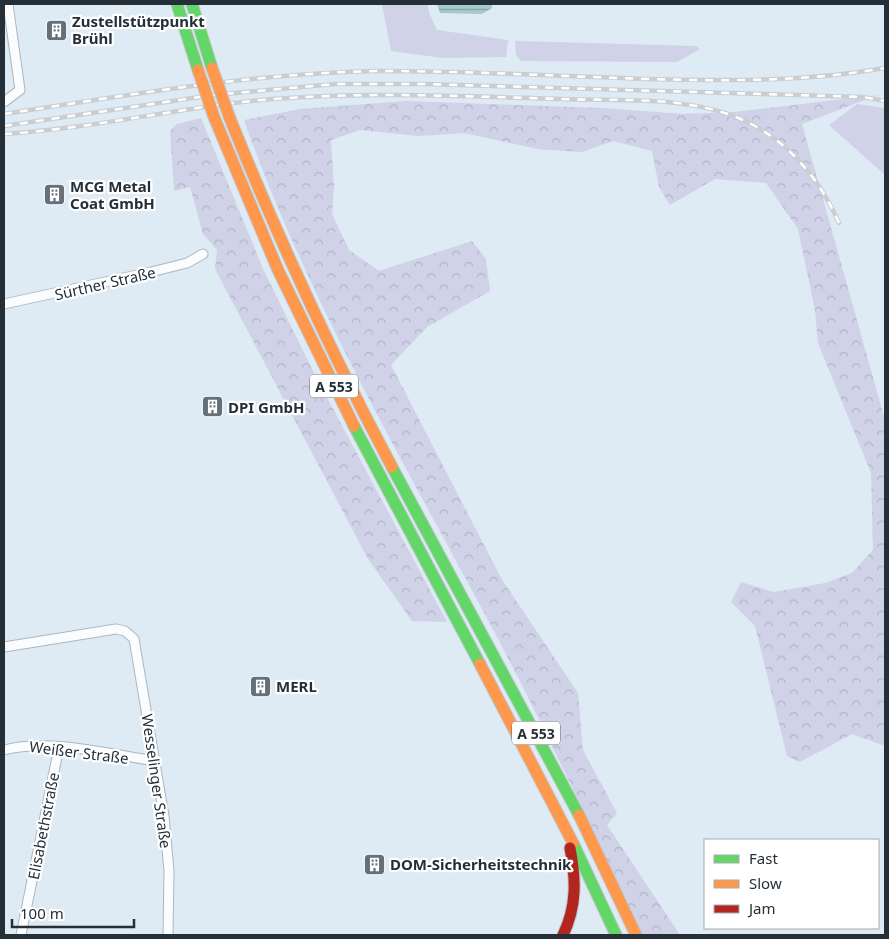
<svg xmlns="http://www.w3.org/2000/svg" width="889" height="939" font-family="'Noto Sans',sans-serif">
	<defs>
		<pattern id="forest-crowns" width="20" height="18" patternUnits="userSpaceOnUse" patternTransform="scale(1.25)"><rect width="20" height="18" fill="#d0d2e8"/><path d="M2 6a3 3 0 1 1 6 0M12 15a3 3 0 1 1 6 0" fill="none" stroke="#b2b5c8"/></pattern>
		<pattern id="water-rules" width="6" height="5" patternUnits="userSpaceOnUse" patternTransform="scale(1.25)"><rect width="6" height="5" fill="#a6cacb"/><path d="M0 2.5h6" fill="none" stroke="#87a4a6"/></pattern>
	</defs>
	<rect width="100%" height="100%" fill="#deeaf4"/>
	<g fill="#d0d2e8">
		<path d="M382,4H428L429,13L437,30L508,40L506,57L443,58L391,51Z"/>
		<path d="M515,41L696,46L700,49L677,62L521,61L516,55Z"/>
		<path d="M857,104L885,108V175L829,125Z"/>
	</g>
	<g fill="url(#forest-crowns)">
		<path d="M878,95L802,124L885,420V746L852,734L800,762L787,756L755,626L731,602L741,582L774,592L825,583L852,573L873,550L871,473L818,343L815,310L798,229L766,183L715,179L670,205L659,187L652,151L613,141L582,152L538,149L464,133L419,136L360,130L331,140L334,186L332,214L349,250L379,271L472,241L486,259L490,291L427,327L391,365L501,578L578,693L583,750L617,813L607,825L680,935H643C592,830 543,723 488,620C400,456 306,295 244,120L300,109L405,101L603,108L683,114L734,112Z"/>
		<path d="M201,118L264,271L315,375L447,622L412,621L368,559L215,269L217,250L203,234L190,187L174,191L170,131L177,124Z"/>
	</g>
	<path fill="url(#water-rules)" d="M437,4H492V8L482,14L440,13Z"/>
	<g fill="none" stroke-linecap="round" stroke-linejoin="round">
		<defs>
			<g id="street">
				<path d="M4,102L20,90L8,4"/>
				<path d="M4,304L151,272L187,263L203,254"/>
				<path d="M4,647L116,629L125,631L134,639L164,816L169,871L168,935"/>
				<path d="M4,750C49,738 109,754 155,761"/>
				<path d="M21,935L59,747"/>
			</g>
			<g id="fast">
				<path d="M177,4L198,70"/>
				<path d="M192,4L212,68"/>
				<path d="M354,426L480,664"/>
				<path d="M392,467L579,815"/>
				<path d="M573,843L616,935"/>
			</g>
			<g id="slow">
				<path d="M229,116C277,236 331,353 392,467"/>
				<path d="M214,117L278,270L354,426"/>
				<path d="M480,664L573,843"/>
				<path d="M579,815L636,935"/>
			</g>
			<path id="jam" d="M563,935C577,906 576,879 570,848"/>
		</defs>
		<use href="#street" stroke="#adb7c0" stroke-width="11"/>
		<use href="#fast" stroke="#bfc6cb" stroke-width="13"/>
		<use href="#slow" stroke="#bfc6cb" stroke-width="13"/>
		<use href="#jam" stroke="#bfc6cb" stroke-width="13"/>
		<use href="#street" stroke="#fafcfd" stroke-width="9"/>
		<use href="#fast" stroke="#63d668" stroke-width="11"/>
		<use href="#slow" stroke="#ff974d" stroke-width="11"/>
		<use href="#jam" stroke="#b3261e" stroke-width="11"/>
		<defs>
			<g id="rail">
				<path d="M4,114C129,95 253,73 379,71C468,71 557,76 646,79C727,81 805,82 885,68"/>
				<path d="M4,126L213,95L335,84H425L863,97L885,101"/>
				<path d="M4,134C87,129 169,110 251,101C354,91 456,96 559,99C614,101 675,96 728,114C780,132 817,173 839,223"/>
			</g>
		</defs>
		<use href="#rail" stroke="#caced1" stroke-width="4.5"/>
		<use href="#rail" stroke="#fff" stroke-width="2.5" stroke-dasharray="8" stroke-linecap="butt"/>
		<defs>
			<g id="slow-bridge">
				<path d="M212,68L229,116"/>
				<path d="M198,70L214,117"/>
			</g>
		</defs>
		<use href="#slow-bridge" stroke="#bfc6cb" stroke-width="13" stroke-linecap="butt"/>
		<use href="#slow-bridge" stroke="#ff974d" stroke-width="11"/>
	</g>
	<defs>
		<symbol id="building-square" viewBox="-11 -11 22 22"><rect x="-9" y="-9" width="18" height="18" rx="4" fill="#65707a" stroke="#fff"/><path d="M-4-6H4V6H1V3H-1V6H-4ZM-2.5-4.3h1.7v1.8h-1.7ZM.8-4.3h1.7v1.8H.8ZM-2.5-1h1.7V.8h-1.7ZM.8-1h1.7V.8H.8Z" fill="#fff"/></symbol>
	</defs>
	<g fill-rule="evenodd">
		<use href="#building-square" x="44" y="18" width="25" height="25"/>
		<use href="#building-square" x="42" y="182" width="25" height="25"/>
		<use href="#building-square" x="200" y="394" width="25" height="25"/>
		<use href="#building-square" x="248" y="674" width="25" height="25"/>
		<use href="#building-square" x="362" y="852" width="25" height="25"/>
	</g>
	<g text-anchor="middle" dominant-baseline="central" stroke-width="4.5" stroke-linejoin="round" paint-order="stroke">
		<g fill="#fff" stroke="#666d74" stroke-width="1">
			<rect x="310" y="374.5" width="48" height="23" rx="4"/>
			<rect x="512" y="721.5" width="48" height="23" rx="4"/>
		</g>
		<g font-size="14" font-weight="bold" fill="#242f38">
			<text x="334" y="386">A 553</text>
			<text x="536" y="733">A 553</text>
		</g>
		<g font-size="15" font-weight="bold" fill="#242f38" stroke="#fff" text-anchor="start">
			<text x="72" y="21">Zustellstützpunkt<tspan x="72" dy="17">Brühl</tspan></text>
			<text x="70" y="186">MCG Metal<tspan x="70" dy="17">Coat GmbH</tspan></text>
			<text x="228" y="407">DPI GmbH</text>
			<text x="276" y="686">MERL</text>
			<text x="390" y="864">DOM-Sicherheitstechnik</text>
		</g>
		<g font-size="15" fill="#242f38" stroke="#fff">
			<text transform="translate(105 283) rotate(-13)">Sürther Straße</text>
			<text transform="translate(79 752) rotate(7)">Weißer Straße</text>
			<text transform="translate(157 781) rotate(82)">Wesselinger Straße</text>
			<text transform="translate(43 826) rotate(-79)">Elisabethstraße</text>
		</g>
	</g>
	<rect width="889" height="939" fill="none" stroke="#242f38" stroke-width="10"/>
	<rect x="704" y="839" width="175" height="90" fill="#ffffff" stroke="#a7acaf"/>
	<rect x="714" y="855" width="25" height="8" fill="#63d668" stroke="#a7acaf"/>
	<text x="749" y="864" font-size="15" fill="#242f38">Fast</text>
	<rect x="714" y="880" width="25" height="8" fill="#ff974d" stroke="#a7acaf"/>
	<text x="749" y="889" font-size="15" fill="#242f38">Slow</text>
	<rect x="714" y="905" width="25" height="8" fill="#b3261e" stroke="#a7acaf"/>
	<text x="749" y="914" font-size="15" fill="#242f38">Jam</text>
	<path d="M12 919v8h122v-8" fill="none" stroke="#242f38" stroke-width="2.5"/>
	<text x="20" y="919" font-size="15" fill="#242f38" stroke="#ffffff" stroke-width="4" paint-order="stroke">100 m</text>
</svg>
